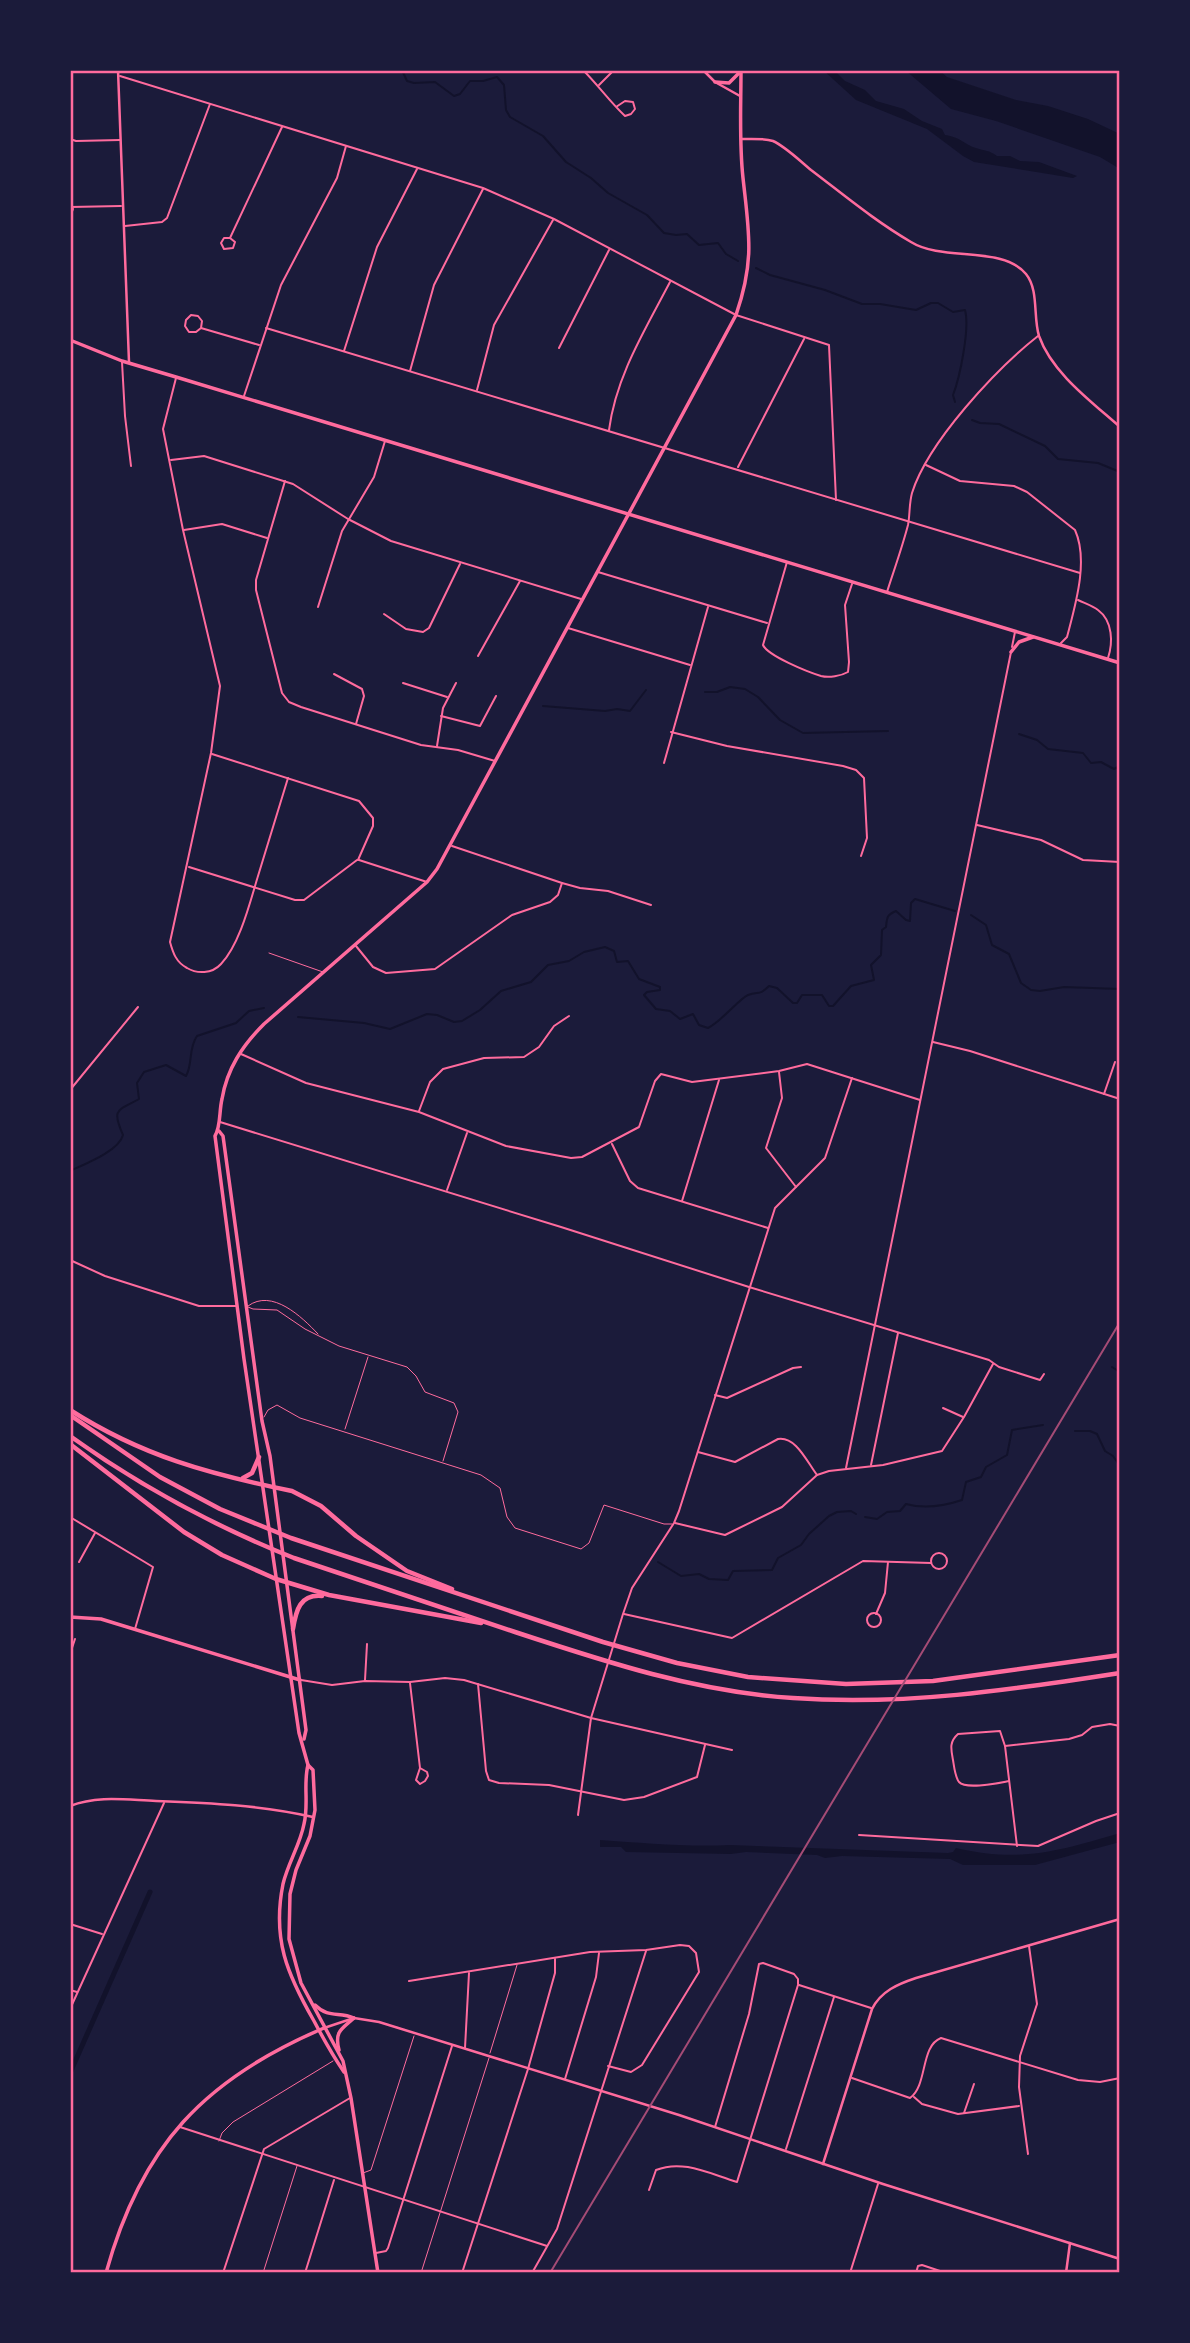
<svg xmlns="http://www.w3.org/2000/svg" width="1190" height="2343" font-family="'Playfair Display',serif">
	<rect width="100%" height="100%" fill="#1b1b3a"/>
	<g fill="#12122b">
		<path d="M823,70H834L845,81L865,90L876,101L904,109L922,121L942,129L945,135C963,138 963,144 976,148C985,151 989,150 997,156H1010L1020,161L1039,162L1077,176L1073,178L974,162L963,156L927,129L856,100Z"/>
		<path d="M905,70H939L947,77L1016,100L1048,106L1088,119L1120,134V169L1100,157L996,121L951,109Z"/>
		<path d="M1120,1833V1842L1035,1865H963L950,1859L842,1856L825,1858L817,1855L746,1852L731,1854L626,1852L621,1847H600V1840C644,1843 686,1847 730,1845L948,1853L953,1852L956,1848C1021,1863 1059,1851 1120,1833Z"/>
	</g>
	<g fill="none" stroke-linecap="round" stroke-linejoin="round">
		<g stroke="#12122b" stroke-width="2">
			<path d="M402,70L407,81L414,83L435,82L454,96L460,94L470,81H483L497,77L504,85L506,110L510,117L543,136L566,162L591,178L608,193L647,215L664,233L676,235L687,234L699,245L718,243L726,254L738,261"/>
			<path d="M756,268L770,275L825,290L862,304H880L916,310L931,303H938L953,312L965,310C970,328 960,377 953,395L955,402"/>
			<path d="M972,420L980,423L999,424L1045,446L1058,459L1098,463L1120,472"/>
			<path d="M705,692H717L730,687L745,689L758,697L780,720L803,733L888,731"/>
			<path d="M543,706L605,711L617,709L630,711L646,690"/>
			<path d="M1019,734L1037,740L1048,749L1083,753L1091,763L1101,762L1114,769L1120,766"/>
			<path d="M971,915L986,925L992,945L1009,954L1021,983L1031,990L1040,991L1064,987L1120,989"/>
			<path d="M298,1017L364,1023L390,1029L427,1014L437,1015L454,1022L462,1021L480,1010L501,991L531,982L548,965L569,961L584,952L605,947L614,951L617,962L628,961L639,979L660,987V990L647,992L644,995L656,1009L670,1011L680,1019L693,1014L699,1025L708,1028C722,1021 740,998 748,995C759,991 759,996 769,986L777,988L793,1003H797L802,995H822L829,1006H833L851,986L874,980L871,965L881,955L882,930L886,927C887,919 886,915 896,911L906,920L910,921L911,903L915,899L955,911"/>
			<path d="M70,1171C85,1164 119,1151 123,1135C111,1108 118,1111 139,1099L137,1083L144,1072L166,1065L186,1076C193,1064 188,1049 197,1036L236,1023L249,1011L264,1008"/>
			<path d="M1112,1367L1120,1372"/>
			<path d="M1075,1431H1090L1097,1434L1105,1451L1113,1456L1120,1466"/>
			<path d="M865,1517L877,1519L887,1512L900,1511L906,1504C924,1509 944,1506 962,1500L966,1482L981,1477L986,1467L1007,1455L1012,1430L1043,1425"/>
			<path d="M658,1562L681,1576L699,1574L709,1579L728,1580L733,1571L772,1570L778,1558L801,1545L809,1534L829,1516L837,1512L851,1511L856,1514"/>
		</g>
		<path stroke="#12122b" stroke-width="5" d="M70,2073L150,1892"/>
		<g stroke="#ff6b9d" stroke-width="1">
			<path d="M269,953L323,972"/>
			<path d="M248,1306C272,1288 302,1317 318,1334"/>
			<path d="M248,1307L253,1309L277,1310L305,1329L339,1346L407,1367L416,1376L425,1392L454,1403L458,1412L443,1461"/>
			<path d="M264,1417L268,1410L277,1405L300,1418L481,1475L500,1488L507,1517L515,1528L581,1549L589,1543L604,1505L664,1524H672"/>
			<path d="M345,1429L368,1357"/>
			<path d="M490,2053L517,1965"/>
			<path d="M219,2141L222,2133L233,2122L333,2061"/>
			<path d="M363,2173L371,2170L414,2036"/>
			<path d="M263,2273L297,2166"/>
			<path d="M421,2273L489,2058"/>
		</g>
		<g stroke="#ff6b9d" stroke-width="2">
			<path d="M583,70C598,85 610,102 625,116L631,114L635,109L633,102L625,101L616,107"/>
			<path d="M120,76L483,188L554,219L736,315L829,345L836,500"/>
			<path d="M599,85L614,70"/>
			<path d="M70,139L76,141L120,140"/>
			<path d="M70,207L121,206"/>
			<path d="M70,217L73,209"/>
			<path d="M125,226L162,222L167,218L210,104"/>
			<path d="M230,238H224L221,243L224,249L233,248L235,242L230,238L282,127"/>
			<path d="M201,328L202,321L198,316L191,315L186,320L185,326L189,332H196L201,328L259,345"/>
			<path d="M266,328L1080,573"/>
			<path d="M559,348L609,250"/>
			<path d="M344,351L377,247L417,169"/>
			<path d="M122,362L125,416L131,466"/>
			<path d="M410,371L434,285L483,189"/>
			<path d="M176,378L163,429L183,530L220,686L211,753L170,942C173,953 176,962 187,968C197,974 212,974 221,964C240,944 250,902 258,876C268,843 278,811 288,778"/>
			<path d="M477,390L494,325L553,220"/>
			<path d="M244,396L281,285L337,178L346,146"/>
			<path d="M609,430C616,376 645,330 670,282"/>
			<path d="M171,460L204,456L293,484L348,519L391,541L581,599"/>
			<path d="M926,465L960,481L1014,486L1027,492L1075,530C1089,561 1075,606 1067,637L1061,643"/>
			<path d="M738,467L804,339"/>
			<path d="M285,481L256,580V590L282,693L289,702L301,707L421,745L458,750L495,761"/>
			<path d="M184,530L222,524L267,538"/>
			<path d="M787,562L763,645C768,656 808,672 821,676C829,678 841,676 848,672L849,662L845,605L852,584"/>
			<path d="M598,572L767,623"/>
			<path d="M887,592C894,570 902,548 908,525C910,515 909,504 912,493C928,442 996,369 1038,336"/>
			<path d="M1078,600C1084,603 1093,606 1098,610C1113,621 1113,643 1108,658"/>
			<path d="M318,607L342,531L374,477L385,441"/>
			<path d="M384,614L406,629L423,632L429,628L460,564"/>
			<path d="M568,628L690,665"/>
			<path d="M1012,647L1015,632"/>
			<path d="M478,656L520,581"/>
			<path d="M334,674L362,689L364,696L356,724"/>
			<path d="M403,683L447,697"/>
			<path d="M441,716L480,726L496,696"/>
			<path d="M671,732L727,746L843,766L856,770L864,778L867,838L861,856"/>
			<path d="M437,746L443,708L456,683"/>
			<path d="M212,754L359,801L373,818V826L358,860"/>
			<path d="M664,763L708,607"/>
			<path d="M977,825L1041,840L1083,860L1120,862"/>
			<path d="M452,846L562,883L580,888L608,891L651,905"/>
			<path d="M359,860L427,882"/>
			<path d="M189,867L295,900H304L357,860"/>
			<path d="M356,946L373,967L386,973L435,969L512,915L550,902L558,895L562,883"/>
			<path d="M933,1042L970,1051L1120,1099"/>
			<path d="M241,1054L306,1083L419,1112L506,1146L571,1158L582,1157L639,1127L655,1081L661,1074L692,1082L779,1071L807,1064L920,1100"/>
			<path d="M779,1072L782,1098L766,1148L796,1187"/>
			<path d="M70,1090L138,1007"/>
			<path d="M1104,1094L1115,1062"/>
			<path d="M419,1111L430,1082L443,1069L484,1058L524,1057L539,1047L554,1026L569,1016"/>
			<path d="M220,1122L561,1227L749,1287L989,1360L999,1367L1040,1380L1044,1374"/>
			<path d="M612,1144L630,1181L638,1188L768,1228"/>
			<path d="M447,1190L467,1133"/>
			<path d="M682,1201L719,1080"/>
			<path d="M70,1260L105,1276L199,1306H236"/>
			<path d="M715,1395L727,1398L793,1368L801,1367"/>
			<path d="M943,1408L963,1417"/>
			<path d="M698,1452L735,1462L778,1439C796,1436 807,1462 817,1475"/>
			<path d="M871,1465L898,1333"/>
			<path d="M846,1468L1011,652"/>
			<path d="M70,1517L153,1567L135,1629"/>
			<path d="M675,1523L725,1535L782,1507L817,1475L829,1471L883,1465L942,1451L964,1417L993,1364"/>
			<circle cx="939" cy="1561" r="8"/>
			<path d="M79,1562L95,1533"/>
			<circle cx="874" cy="1620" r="7"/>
			<path d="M624,1614L732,1638L863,1561L931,1563"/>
			<path d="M876,1614L885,1593L888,1562"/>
			<path d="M70,1654L75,1639"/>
			<path d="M301,1680L332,1685L365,1681L410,1682L445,1678L464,1680L591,1718L732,1750"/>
			<path d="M365,1680L367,1644"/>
			<path d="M410,1683L420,1768L416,1780L420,1784L425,1781L428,1776L427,1772L420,1768"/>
			<path d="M478,1684L486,1771L489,1780L499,1783L549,1785L624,1800L644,1797L697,1777L705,1745"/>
			<path d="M1005,1746L1069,1739L1082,1735L1092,1727L1110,1724L1120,1726"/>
			<path d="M1009,1781C998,1783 966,1790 959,1782C955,1777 954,1766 953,1760C951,1749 949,1742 958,1734L1000,1731L1005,1746L1017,1846"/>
			<path d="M578,1815L591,1718L623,1614L632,1588L674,1523L679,1511L775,1208L825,1158L852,1078"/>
			<path d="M859,1835L1038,1846L1096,1821L1120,1813"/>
			<path d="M70,1924L102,1934"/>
			<path d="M409,1981L590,1952L646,1950L680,1945L689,1946L696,1953L699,1972L642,2065L631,2072L608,2066"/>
			<path d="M799,1985L871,2008"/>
			<path d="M70,1990L77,1992"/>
			<path d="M70,2009L164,1803"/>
			<path d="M465,2048L469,1973"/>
			<path d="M852,2078L910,2098C928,2085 920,2046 941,2038L1078,2080L1100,2082L1120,2078"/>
			<path d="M565,2079L596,1977L599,1953"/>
			<path d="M914,2097L922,2104L958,2114L1019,2106"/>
			<path d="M964,2113L974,2084"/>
			<path d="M180,2127L547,2246"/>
			<path d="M715,2127L749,2014L759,1964L763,1963L794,1974L798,1979V1984"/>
			<path d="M786,2149L834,1997"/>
			<path d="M1028,2154L1019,2087L1020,2056L1037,2004L1029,1946"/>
			<path d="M649,2190L656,2170C683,2159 710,2174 737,2182L798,1985"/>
			<path d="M376,2253L386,2251L388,2248L452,2046"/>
			<path d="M223,2273L264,2149L350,2098"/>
			<path d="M305,2273L334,2180"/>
			<path d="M462,2273L528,2069L555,1973V1959"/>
			<path d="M532,2273L557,2229L646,1951"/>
			<path d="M850,2273L878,2184"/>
			<path d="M916,2273L918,2266L922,2265L946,2273"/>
		</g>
		<g stroke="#ff6b9d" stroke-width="2.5">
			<path d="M118,70L129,362"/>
			<path d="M703,70L715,82L740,96"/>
			<path d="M741,139C751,139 764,138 773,141C786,147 800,161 811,170C844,195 875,221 911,242C943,262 1002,245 1026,274C1039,290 1033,317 1039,336C1052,373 1092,402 1120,427"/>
			<path d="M70,1806C98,1795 127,1800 156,1801C209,1803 261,1805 313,1817"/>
			<path d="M324,2028L354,2018L379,2022L679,2115L883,2184L1120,2259"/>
			<path d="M823,2164L872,2009C881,1991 898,1984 916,1978L1120,1919"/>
			<path d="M1066,2273L1070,2243"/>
		</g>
		<g stroke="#ff6b9d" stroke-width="3.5">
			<path d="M715,82L729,83L740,72"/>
			<path d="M70,340L122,361L176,377L1120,663"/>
			<path d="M1011,652L1019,642L1033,637"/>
			<path d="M219,1131L223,1136L262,1421L270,1456L306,1730L304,1739"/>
			<path d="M70,1617L101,1619L300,1680"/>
			<path d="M308,1765C303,1784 309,1804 304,1824C300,1845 288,1863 283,1884C272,1939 287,1974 314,2021C323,2038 333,2056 344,2072"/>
			<path d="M315,2005C329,2019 339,2011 354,2018"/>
			<path d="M339,2050C334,2031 342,2029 354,2018"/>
			<path d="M106,2273C141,2146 204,2079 324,2028"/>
			<path d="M378,2273L351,2098L343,2061L301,1983L289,1939L290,1894L296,1870L310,1836L315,1810L313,1770L308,1765L299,1733L244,1359L215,1136C221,1126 219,1111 222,1099C227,1069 242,1046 264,1024L427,882L437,869L736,315C755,260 749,233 743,178C739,142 741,106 741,70"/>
		</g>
		<g stroke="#ff6b9d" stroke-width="4.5">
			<path d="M70,1410C142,1456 209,1474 292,1491L321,1506L356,1536L407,1571L452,1589"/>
			<path d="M70,1415L160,1477L220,1509L291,1538L603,1642L677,1663L748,1677L846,1684L933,1681L1120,1655"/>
			<path d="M70,1436C140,1486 214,1526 294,1558C368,1583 442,1607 515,1632C606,1662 697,1692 793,1698C903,1706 1011,1690 1120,1673"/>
			<path d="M70,1444L184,1532L222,1555L276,1579L329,1595L481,1623"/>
			<path d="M243,1478L252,1473L259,1457"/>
			<path d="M293,1629C296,1610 300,1594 322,1596"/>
		</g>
		<path stroke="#a44b75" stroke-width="2" d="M550,2273L1120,1322"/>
	</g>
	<rect width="1190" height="2343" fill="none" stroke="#1b1b3a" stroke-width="144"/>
	<rect x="72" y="72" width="1046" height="2199" fill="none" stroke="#ff6b9d" stroke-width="2.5"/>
</svg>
